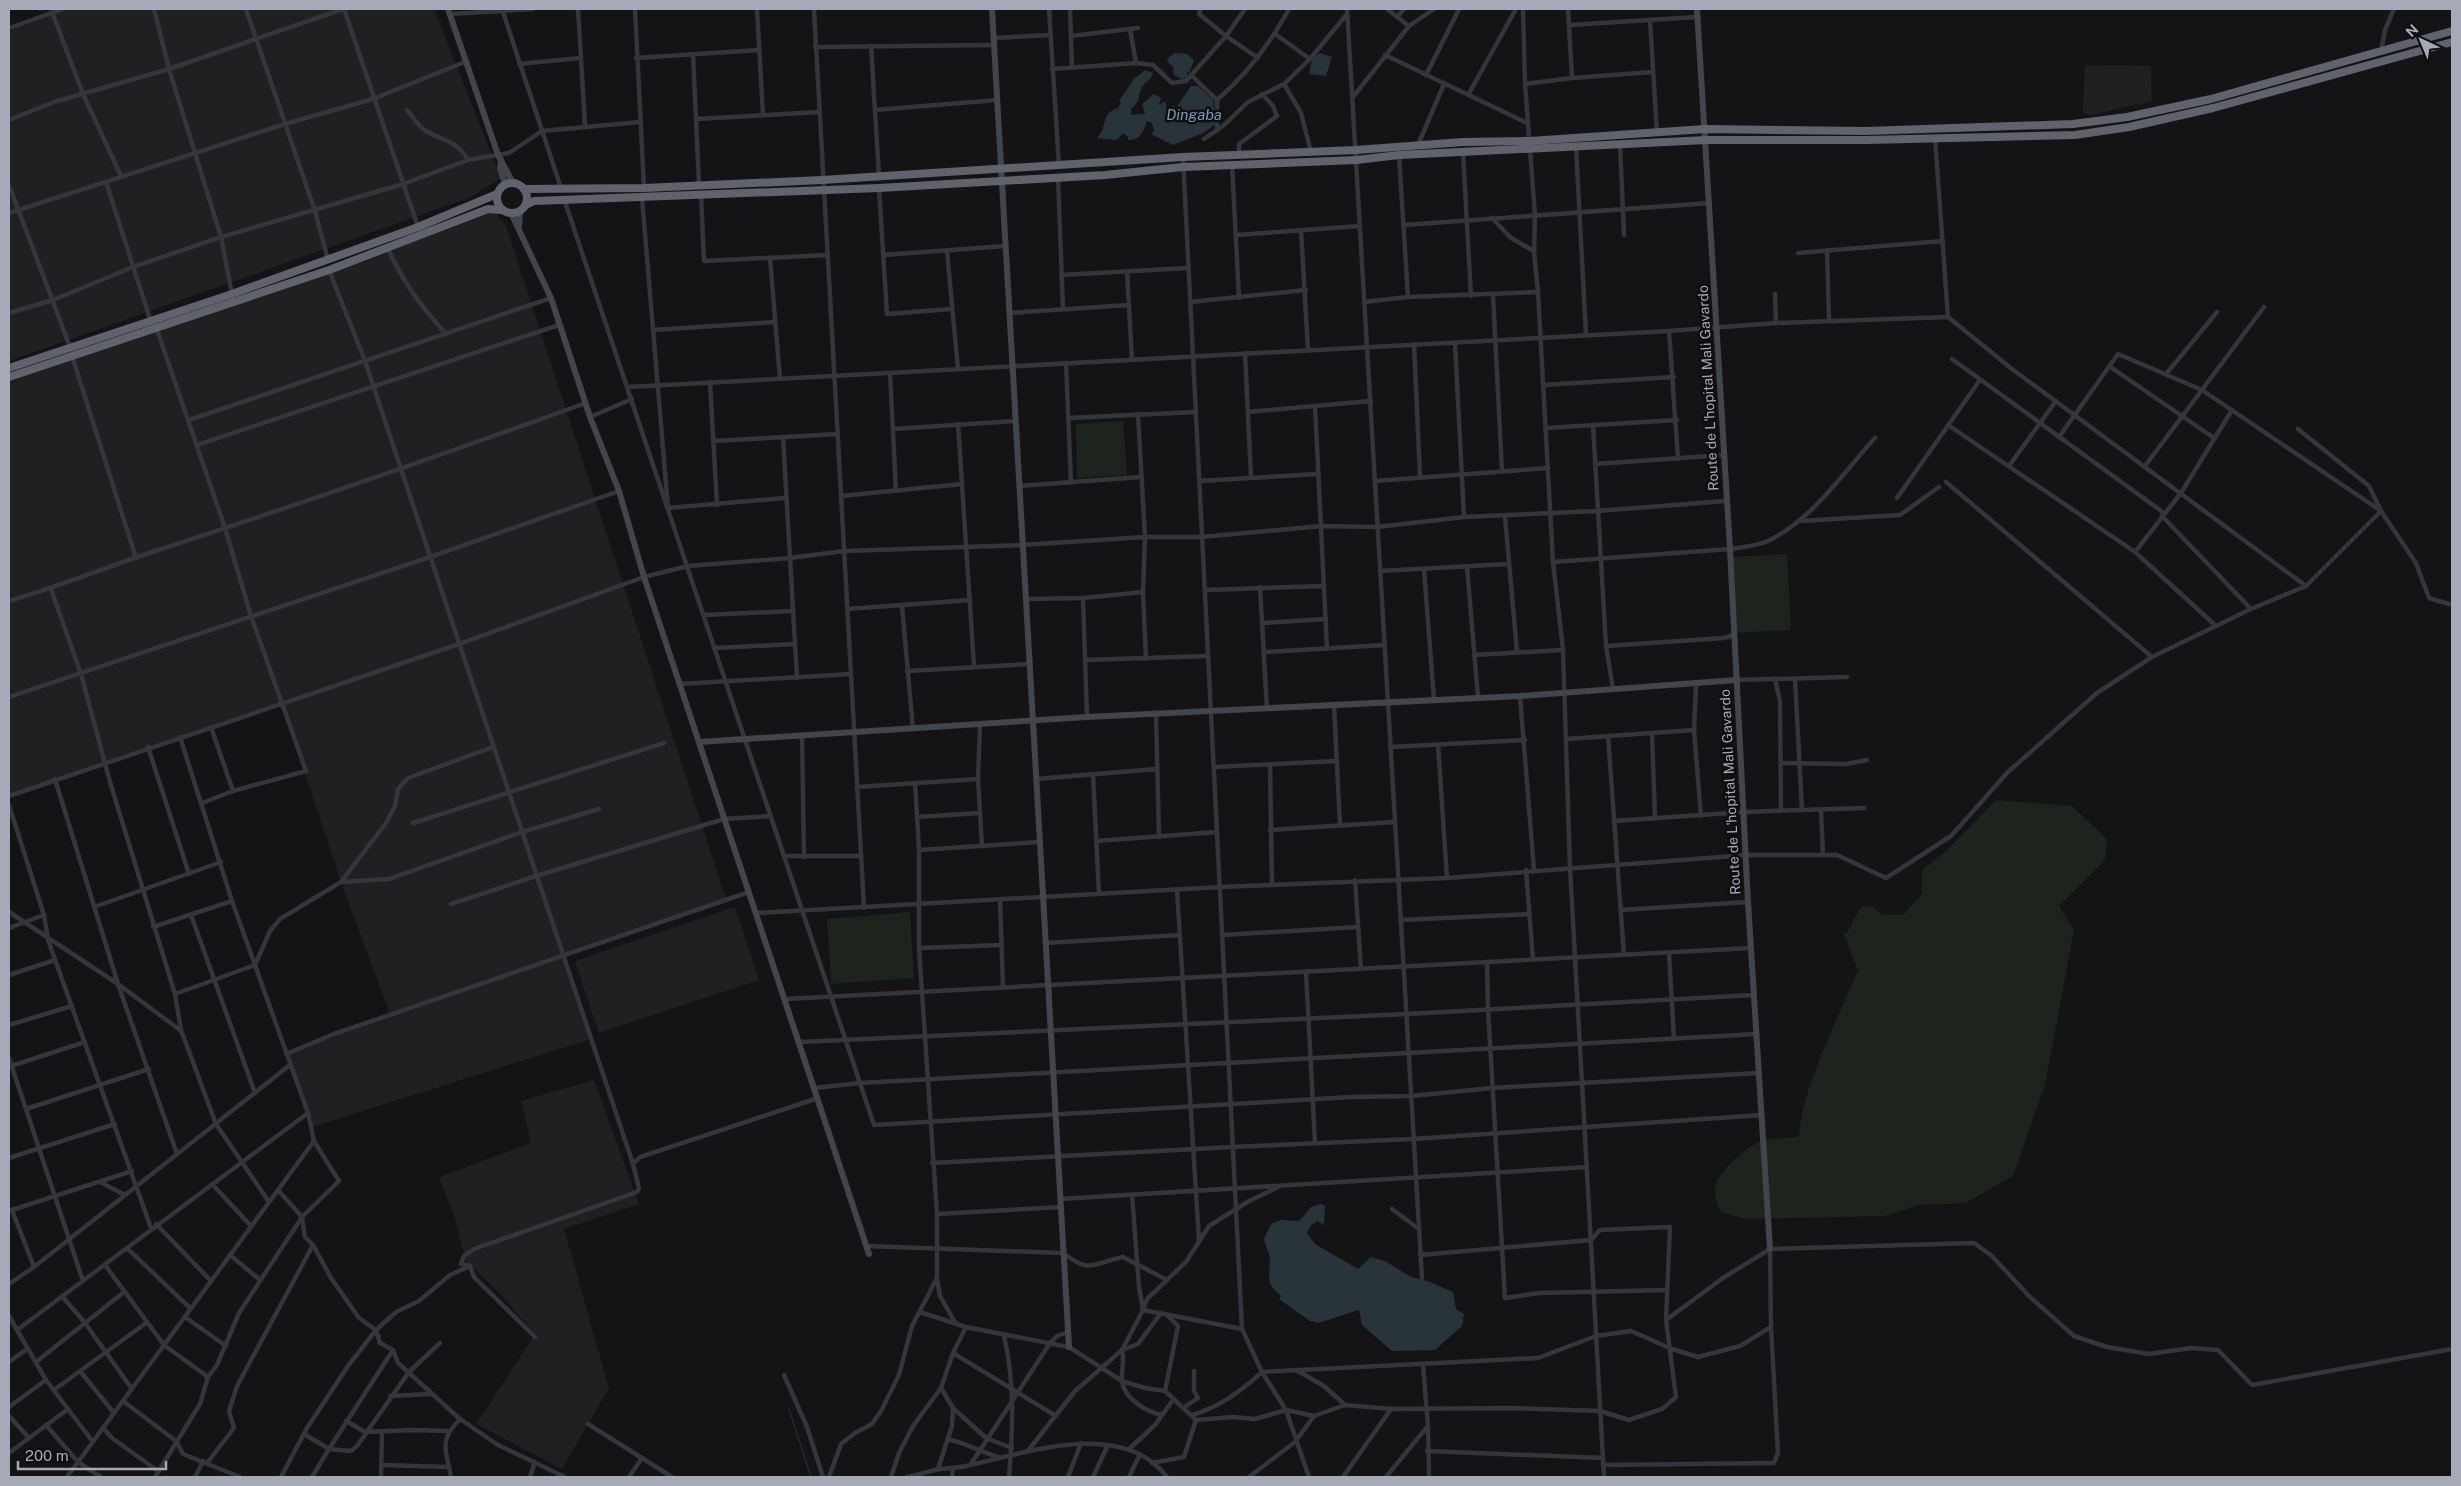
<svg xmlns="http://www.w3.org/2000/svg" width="2461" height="1486" font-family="'Public Sans',sans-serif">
	<rect width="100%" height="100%" fill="#141416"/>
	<g fill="#202023">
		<path d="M63,9H434L501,178L469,198L9,361V28Z"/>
		<path d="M2085,65L2151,66L2152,101L2091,115L2083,113Z"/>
		<path d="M494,211L506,226L726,899L563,955L591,1039L312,1127L286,1054L390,1014L341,882L282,705L9,796V376Z"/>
		<path d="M735,907L759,980L599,1033L575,961Z"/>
		<path d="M594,1080L639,1204L564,1229L609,1388L562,1469L476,1424L535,1334L502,1296L466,1261L454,1215L439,1177L531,1143L521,1101Z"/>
	</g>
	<g fill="#1c241d">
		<path d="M1123,421L1127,475L1077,478L1076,424Z"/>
		<path d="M1787,554L1791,630L1737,633L1733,557Z"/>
		<path d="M1996,800L2072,806L2107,839L2105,860L2059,906L2074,930L2045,1085L2013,1176L1966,1203L1919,1205L1885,1216L1745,1219L1720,1212C1718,1205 1714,1195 1715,1188C1717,1171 1751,1142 1768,1139C1779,1138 1787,1139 1799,1136C1802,1087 1839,1017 1858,970L1843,933H1847L1861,906L1873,907L1883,915H1903L1922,894V870L1947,850Z"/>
		<path d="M910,912L914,978L831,984L827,919Z"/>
	</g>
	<g fill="#29333a">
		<path d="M1175,53L1187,54L1194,60L1189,73L1187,72V77L1182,79L1174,75L1173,66L1167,62L1169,57Z"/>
		<path d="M1320,53L1332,57L1326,76L1309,74L1312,59Z"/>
		<path d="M1145,70L1153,73C1151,81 1144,82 1141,89C1138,99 1139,103 1130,110L1132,111L1131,115L1145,114L1142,104L1154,94L1161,98L1159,105L1165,101L1167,108H1173L1172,105L1176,108L1191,86H1198L1213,100L1216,124L1203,133L1173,145L1151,134L1154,131L1152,123L1147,121C1143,132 1141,140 1128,140V137L1123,133L1117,140L1097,138C1108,128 1100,113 1118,108L1121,103L1119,101L1134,79Z"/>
		<path d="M1321,1204L1325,1206L1324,1225L1318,1221L1311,1225L1307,1233L1315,1244L1358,1269L1371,1257L1385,1261L1411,1277L1430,1282L1453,1292L1456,1309L1464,1314L1462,1326L1435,1350L1392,1351L1362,1325L1359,1310L1318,1323L1310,1321L1279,1299L1281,1296C1261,1280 1273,1272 1269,1255C1268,1249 1265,1245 1264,1239L1271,1224L1281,1220L1299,1221L1311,1207Z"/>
	</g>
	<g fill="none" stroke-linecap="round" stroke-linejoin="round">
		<path stroke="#29333a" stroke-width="1" d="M789,1409L811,1477"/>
		<g stroke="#34363b" stroke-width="4.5">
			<path d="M51,9L83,94L121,176"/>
			<path d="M154,9L169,69L221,237L232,294"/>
			<path d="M246,9L315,211L328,260"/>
			<path d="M344,9L418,227"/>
			<path d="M502,9L561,188"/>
			<path d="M578,9L585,125"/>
			<path d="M635,9L644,188"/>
			<path d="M757,9L763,115"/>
			<path d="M814,9L864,908"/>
			<path d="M1049,9L1059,166"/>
			<path d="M1070,9L1072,68"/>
			<path d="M1201,9L1199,14L1226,36L1258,58"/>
			<path d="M1347,9L1422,1278"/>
			<path d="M1387,9L1409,26"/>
			<path d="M1523,9L1525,84L1535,215L1534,251L1538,292L1553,562L1563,650L1570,868L1604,1477"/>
			<path d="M1568,9L1572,78"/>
			<path d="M450,14L533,9"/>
			<path d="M1397,17L1404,9"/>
			<path d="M1650,21L1657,133"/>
			<path d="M1570,25L1697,17"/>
			<path d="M9,28L63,9"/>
			<path d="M1130,29L1136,63L1153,65L1172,83L1186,81L1226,36L1245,9"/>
			<path d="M1275,34L1310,59"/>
			<path d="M1071,36L1138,28"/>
			<path d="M993,38L1051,35"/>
			<path d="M871,46L879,176"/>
			<path d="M815,47L994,45"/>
			<path d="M2381,51L2385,30L2394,9"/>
			<path d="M693,55L699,184"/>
			<path d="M1385,55L1527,123"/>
			<path d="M636,58L759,50"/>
			<path d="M519,64L580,58"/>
			<path d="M1052,69L1136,63"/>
			<path d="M1191,75L1217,100V130"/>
			<path d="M1426,75L1459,9"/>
			<path d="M1284,84L1301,113L1311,152"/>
			<path d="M1525,84L1572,78L1653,72"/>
			<path d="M1468,95L1516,9"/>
			<path d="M1353,97L1409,26L1434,9"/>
			<path d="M1217,100C1247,74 1270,44 1289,9"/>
			<path d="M407,110C413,117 418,126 426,131C445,142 455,139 468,160"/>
			<path d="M875,110L997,100"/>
			<path d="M696,119L819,112"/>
			<path d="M9,120L54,102L169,69L343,9"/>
			<path d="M1935,138L1948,317L2012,369L2306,586"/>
			<path d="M1204,139L1223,126L1248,102L1284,84L1310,59L1347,14"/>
			<path d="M1620,144L1624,235"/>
			<path d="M1418,145L1444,84"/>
			<path d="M1576,147L1586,335"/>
			<path d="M1463,152L1471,296"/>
			<path d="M1239,155V144L1277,116L1273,106L1262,94"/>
			<path d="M1399,155L1408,297"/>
			<path d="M1183,157L1242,1329L1262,1372L1286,1410L1309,1477"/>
			<path d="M1232,164L1239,298"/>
			<path d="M1058,177L1063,309"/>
			<path d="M106,182L151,322L156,327L225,528L251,616L306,771L233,791L202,803"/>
			<path d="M9,185L70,347"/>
			<path d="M879,188L887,314L952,309"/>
			<path d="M701,194L704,261L828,255"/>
			<path d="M642,198L668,508L786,498"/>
			<path d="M564,199L874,1125L1352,1097L1411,1096L1492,1088L1759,1073"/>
			<path d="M9,213L285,124L373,99L467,61"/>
			<path d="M1492,218L1511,238L1534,251"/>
			<path d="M1404,225L1710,203"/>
			<path d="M1301,230L1308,350"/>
			<path d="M1236,235L1360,226"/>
			<path d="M387,247C403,282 420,305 446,334"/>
			<path d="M1827,250L1829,321"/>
			<path d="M947,251L958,369"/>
			<path d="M1798,253L1943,241"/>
			<path d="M884,255L1005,246"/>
			<path d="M770,258L780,379"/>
			<path d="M329,270L365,361L633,1164"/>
			<path d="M1127,271L1132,360"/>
			<path d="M1061,275L1188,268"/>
			<path d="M1775,294L1776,323"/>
			<path d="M1493,295L1502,471"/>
			<path d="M1190,302L1306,290"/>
			<path d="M1364,302L1408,297L1538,292"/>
			<path d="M9,313L53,300L133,267L221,237L403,184L468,160L509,153L542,131L640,122"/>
			<path d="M1009,313L1129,305"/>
			<path d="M653,330L774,322"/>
			<path d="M1669,331L1678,459"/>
			<path d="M1455,343L1464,517"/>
			<path d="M1414,344L1420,476"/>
			<path d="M1245,353L1251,477"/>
			<path d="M72,356L136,558"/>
			<path d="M1952,359L2164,513"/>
			<path d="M1066,363L1071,483"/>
			<path d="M2109,366L2214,438"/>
			<path d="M890,373L896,491"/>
			<path d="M2166,374L2217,312"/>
			<path d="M710,382L717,505"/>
			<path d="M1543,385L1674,377"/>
			<path d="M628,387L1669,331L1776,323L1948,317"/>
			<path d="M1315,406L1327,649"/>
			<path d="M1248,412L1371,401"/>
			<path d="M1138,414L1145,537L1143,592L1146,659"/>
			<path d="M590,417L632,399"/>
			<path d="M1069,418L1196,412"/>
			<path d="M189,420L551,298"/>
			<path d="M958,424L974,666"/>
			<path d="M1593,425L1606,646L1613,689"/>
			<path d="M1948,425L2135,552L2216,626"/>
			<path d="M1546,428L1677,420"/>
			<path d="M893,429L1015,421"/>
			<path d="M2298,429L2369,486L2381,511L2416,563L2429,598L2452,605"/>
			<path d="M783,437L797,678"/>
			<path d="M713,441L838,434"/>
			<path d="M197,445L559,325"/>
			<path d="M1595,464L1724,455"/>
			<path d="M2009,466L2056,401"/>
			<path d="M2145,466L2264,307"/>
			<path d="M1199,481L1318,474"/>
			<path d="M1375,481L1548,468"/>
			<path d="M1946,482L2152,657"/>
			<path d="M1019,486L1141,477"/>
			<path d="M841,496L962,484"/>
			<path d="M1897,498L1980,380"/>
			<path d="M2162,516L2251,609"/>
			<path d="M1505,517L1517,652"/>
			<path d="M1800,521L1900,515L1939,487"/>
			<path d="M2135,552L2181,493L2232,410"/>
			<path d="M1553,562L1730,549C1743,547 1756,546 1768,541C1813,519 1842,474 1875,438"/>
			<path d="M1467,567L1478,697"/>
			<path d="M1424,570L1434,700"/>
			<path d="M1380,571L1509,564"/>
			<path d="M1260,587L1267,709"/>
			<path d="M51,589L81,674L110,782L175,994L181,1030L216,1124L269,1202"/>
			<path d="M1205,590L1324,586"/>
			<path d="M1083,598L1087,717"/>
			<path d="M1027,599L1083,598L1143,592"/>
			<path d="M9,601C56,587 102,569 149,553C295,506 441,455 586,403"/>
			<path d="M902,606L913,729"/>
			<path d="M847,609L970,600"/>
			<path d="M704,615L793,611"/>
			<path d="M1263,623L1326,619"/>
			<path d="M1606,646L1724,638L1734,635"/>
			<path d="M715,648L795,644"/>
			<path d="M1264,652L1385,645"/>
			<path d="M1474,655L1563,650"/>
			<path d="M1086,660L1208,656"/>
			<path d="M907,671L1029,664"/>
			<path d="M1775,679L1780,701L1781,811"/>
			<path d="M1795,679L1802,810"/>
			<path d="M1737,680L1847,677"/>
			<path d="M680,684L851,674"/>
			<path d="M1696,685L1694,730L1701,816"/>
			<path d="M1520,696L1534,870"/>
			<path d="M9,697L430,557L619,491"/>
			<path d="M1334,705L1340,825"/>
			<path d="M1156,715L1159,837"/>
			<path d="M980,725L978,779L982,846"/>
			<path d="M211,727L233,791"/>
			<path d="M1652,733L1655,819"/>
			<path d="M802,735L804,857"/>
			<path d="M1608,736L1624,955"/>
			<path d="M1567,739L1694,730"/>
			<path d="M1438,745L1447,878"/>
			<path d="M148,747L189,874"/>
			<path d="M1390,747L1525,740"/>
			<path d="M1781,763L1846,764L1867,760"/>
			<path d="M1270,765L1272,884"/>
			<path d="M1214,767L1337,761"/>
			<path d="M1093,775L1099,894"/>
			<path d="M55,779L118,984L177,1154"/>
			<path d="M1036,779L1157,769"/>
			<path d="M857,787L978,779"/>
			<path d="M9,796L459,644L644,577L688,566L790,558L844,551L1022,545L1145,537H1202L1322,526L1377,527L1464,517L1597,511L1726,501"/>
			<path d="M9,805L44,915L48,940L151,1228"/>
			<path d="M1821,810L1823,855"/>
			<path d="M917,817L980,813"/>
			<path d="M1614,821L1744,812L1864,808"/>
			<path d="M413,823L664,743"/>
			<path d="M1270,830L1394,822"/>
			<path d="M1096,841L1217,832"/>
			<path d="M919,850L1039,842"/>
			<path d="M785,856H861"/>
			<path d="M1526,870L1533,960"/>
			<path d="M1355,880L1361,969"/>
			<path d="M341,882L389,879L522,832L599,809"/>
			<path d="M1177,890L1199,1240"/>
			<path d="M1000,900L1003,988"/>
			<path d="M451,904L536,876L724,819L770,816"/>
			<path d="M94,907L221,862"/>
			<path d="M1621,910L1748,902"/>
			<path d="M9,912L118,984L180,1030"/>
			<path d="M756,913L1220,887L1447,878L1747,855H1837L1886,878L1951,836L2008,772L2097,693L2152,657L2251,609L2306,586L2381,511L2202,390L2118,354L2059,437"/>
			<path d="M191,915L255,1093"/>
			<path d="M1400,920L1529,914"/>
			<path d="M153,927L232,901"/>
			<path d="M9,928L44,915"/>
			<path d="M1222,935L1358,927"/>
			<path d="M1045,943L1180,935"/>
			<path d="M919,948L1002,945"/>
			<path d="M1669,953L1674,1039"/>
			<path d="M1487,963L1488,1009L1505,1298L1539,1293L1667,1290"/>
			<path d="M1306,972L1315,1143"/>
			<path d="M9,975L55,960"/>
			<path d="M175,994L255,965L270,931L280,919L341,882L386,823L395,806L398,789L408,778L493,747"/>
			<path d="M785,999L1751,948"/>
			<path d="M9,1025L72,1006"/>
			<path d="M799,1042L1406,1014L1754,995"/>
			<path d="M286,1054L334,1034L749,892"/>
			<path d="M9,1058L83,1281"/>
			<path d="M11,1066L85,1042"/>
			<path d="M814,1088L860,1083L1757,1034"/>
			<path d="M26,1109L149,1069"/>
			<path d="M9,1158L115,1124"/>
			<path d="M932,1163L1233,1147L1413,1139L1762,1115"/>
			<path d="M100,1182L125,1195"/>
			<path d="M212,1184L251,1226"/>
			<path d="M278,1190L302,1217L305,1237L313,1245L331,1278L359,1318L376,1330L380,1343L393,1350L398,1363L460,1419L498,1445L565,1477"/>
			<path d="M1060,1199L1587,1167"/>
			<path d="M1392,1209L1419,1229"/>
			<path d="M12,1210L34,1267"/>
			<path d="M9,1211L132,1171"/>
			<path d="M937,1214L1060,1207"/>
			<path d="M156,1224L211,1281"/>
			<path d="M867,1246L1063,1253C1092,1275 1092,1263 1123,1257L1167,1280"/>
			<path d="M127,1248L191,1309"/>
			<path d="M230,1255L260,1280"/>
			<path d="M105,1265L164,1345L208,1377"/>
			<path d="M937,1279L940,1296L956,1324"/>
			<path d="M9,1284L34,1267L290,1065"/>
			<path d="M62,1296L85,1323L132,1389"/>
			<path d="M920,1312L966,1327L1069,1347L1122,1381L1145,1388L1165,1391L1196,1420L1233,1417L1255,1419L1286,1410L1314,1416L1345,1405L1391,1409L1513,1408L1600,1411L1629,1420L1662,1409L1676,1397L1666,1320L1670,1227L1600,1230L1591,1240L1420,1255"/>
			<path d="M1161,1313L1138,1344L1122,1350C1125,1362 1121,1369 1122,1381C1124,1399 1147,1412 1162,1415"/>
			<path d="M9,1316L46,1380L93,1442"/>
			<path d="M185,1317L226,1346"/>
			<path d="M1666,1320L1723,1278L1770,1249L1974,1243L1992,1256L2029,1296L2074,1336L2107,1347L2149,1354L2191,1348L2218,1350L2252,1385L2452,1349"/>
			<path d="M1242,1329L1143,1310L1147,1299L1186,1262L1209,1226L1249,1201L1278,1187"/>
			<path d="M17,1330L308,1113"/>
			<path d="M1004,1336C1015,1383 1013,1430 1009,1477"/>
			<path d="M535,1337L474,1277L470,1266L461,1264L464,1256L474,1249L637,1192L639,1188L633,1164L640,1157L818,1098"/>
			<path d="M953,1353L1056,1416"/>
			<path d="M9,1362L27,1349"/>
			<path d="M36,1362L124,1292"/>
			<path d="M1423,1365L1428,1426L1429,1477"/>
			<path d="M1296,1370L1324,1386L1345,1405"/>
			<path d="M80,1371L114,1413"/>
			<path d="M784,1375L807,1427L823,1477"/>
			<path d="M941,1388L953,1408L986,1438L1012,1448"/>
			<path d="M54,1390L146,1323"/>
			<path d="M1165,1391L1178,1326L1167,1315"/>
			<path d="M390,1396L432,1394"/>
			<path d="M123,1401L176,1441L183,1454L240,1477"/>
			<path d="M9,1407L46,1380"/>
			<path d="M1183,1408L1198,1398L1194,1391V1371"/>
			<path d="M1192,1415C1220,1407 1241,1391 1262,1372L1538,1358L1596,1336L1631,1331L1672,1349L1698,1357L1740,1346L1771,1327L1770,1249"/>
			<path d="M9,1416L29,1438"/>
			<path d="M346,1421L365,1432L413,1430L448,1431"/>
			<path d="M588,1424L672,1477"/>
			<path d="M46,1425L78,1462L101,1477"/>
			<path d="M103,1428L112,1438L158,1471"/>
			<path d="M304,1434L329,1449L393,1350"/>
			<path d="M948,1439C966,1443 980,1452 998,1457"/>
			<path d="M1129,1449L1155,1425L1173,1400"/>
			<path d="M1427,1451L1603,1458"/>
			<path d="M1027,1452L1075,1391L1122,1350L1143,1310L1139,1287L1132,1195"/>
			<path d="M9,1453L68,1409"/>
			<path d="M207,1463L234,1428L229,1411L237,1386L313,1245"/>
			<path d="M1152,1463L1184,1457L1196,1420"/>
			<path d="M971,1464L1050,1343L1057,1336L1068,1332"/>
			<path d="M382,1465L449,1467"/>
			<path d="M1603,1465L1774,1463L1778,1453L1771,1327"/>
			<path d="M938,1469L952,1426L953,1408"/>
			<path d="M67,1477L314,1141"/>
			<path d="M155,1477L200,1404L208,1377L217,1365L239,1313L302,1217L339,1181L314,1141L308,1113L232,901L180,737"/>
			<path d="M195,1477L203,1461"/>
			<path d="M281,1477L307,1428L348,1366L376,1330L396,1312L419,1301L450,1275L470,1266"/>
			<path d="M312,1477L329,1449L351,1451L357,1446L409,1372L440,1343"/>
			<path d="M381,1477L382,1431"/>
			<path d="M451,1477C446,1450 438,1441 460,1419"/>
			<path d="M530,1477L535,1462"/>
			<path d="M629,1477L642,1458"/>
			<path d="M829,1477L841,1444L855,1433L872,1424L881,1411L899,1375L912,1326L937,1278V1214L919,948V850L915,783"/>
			<path d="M891,1477L899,1453L913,1426L941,1388L953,1353L966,1327"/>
			<path d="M907,1477C918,1475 929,1471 940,1469C949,1468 958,1468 966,1466C1026,1453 1122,1418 1167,1477"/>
			<path d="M952,1477L953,1468"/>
			<path d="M1068,1477L1081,1443"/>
			<path d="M1093,1477L1108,1445"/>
			<path d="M1129,1477L1140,1454"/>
			<path d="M1249,1477L1295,1442L1314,1416"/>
			<path d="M1343,1477L1391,1409"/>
			<path d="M1386,1477L1427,1427"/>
		</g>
		<g stroke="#42454b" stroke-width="6">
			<path d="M448,9L498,155L513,183"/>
			<path d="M992,9L1069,1347"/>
			<path d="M1697,9L1730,549L1748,902L1770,1249"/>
			<path d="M501,160L500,168L505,184"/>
			<path d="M511,213L551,298L590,417L619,491L644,577L869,1254"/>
			<path d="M519,227L520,211"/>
			<path d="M699,742L1087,717L1520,696L1737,680"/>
		</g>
		<g stroke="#60636c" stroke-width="8">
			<circle cx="512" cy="198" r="15"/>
			<path d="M524,189L644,188L822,180L1183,157L1356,150L1463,142L1530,141L1705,129L1865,131L2073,124L2127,117L2211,99L2452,31"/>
			<path d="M526,205L534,201L879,188L1105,175L1183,167L1356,160L1399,155L1706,140H1867L2075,135L2129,127L2213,108L2452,42"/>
			<path d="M9,368L232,294L418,227L497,194"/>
			<path d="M9,377L329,270L488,209L501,210"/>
		</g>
	</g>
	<g text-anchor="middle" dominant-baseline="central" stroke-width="5" stroke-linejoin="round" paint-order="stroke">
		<g font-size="14" fill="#a5aab6" stroke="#0f0f11">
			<text transform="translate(1708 388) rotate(-93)">Route de L'hopital Mali Gavardo</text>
			<text transform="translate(1730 792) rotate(-93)">Route de L'hopital Mali Gavardo</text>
		</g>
		<g font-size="15" font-style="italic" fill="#7a99b3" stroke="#0f0f11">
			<text x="1194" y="114">Dingaba</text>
		</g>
	</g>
	<rect width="2461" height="1486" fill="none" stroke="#a5aab6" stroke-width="20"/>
	<g transform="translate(2421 40) rotate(316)" stroke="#0f0f11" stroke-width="4" paint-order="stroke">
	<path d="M0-4L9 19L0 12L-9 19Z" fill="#a5aab6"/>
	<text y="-8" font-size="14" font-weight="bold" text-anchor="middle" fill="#a5aab6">N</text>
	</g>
	<path d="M18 1461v8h148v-8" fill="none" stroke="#a5aab6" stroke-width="2.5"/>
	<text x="25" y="1461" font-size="15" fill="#a5aab6" stroke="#0f0f11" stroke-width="4" paint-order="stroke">200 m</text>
</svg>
